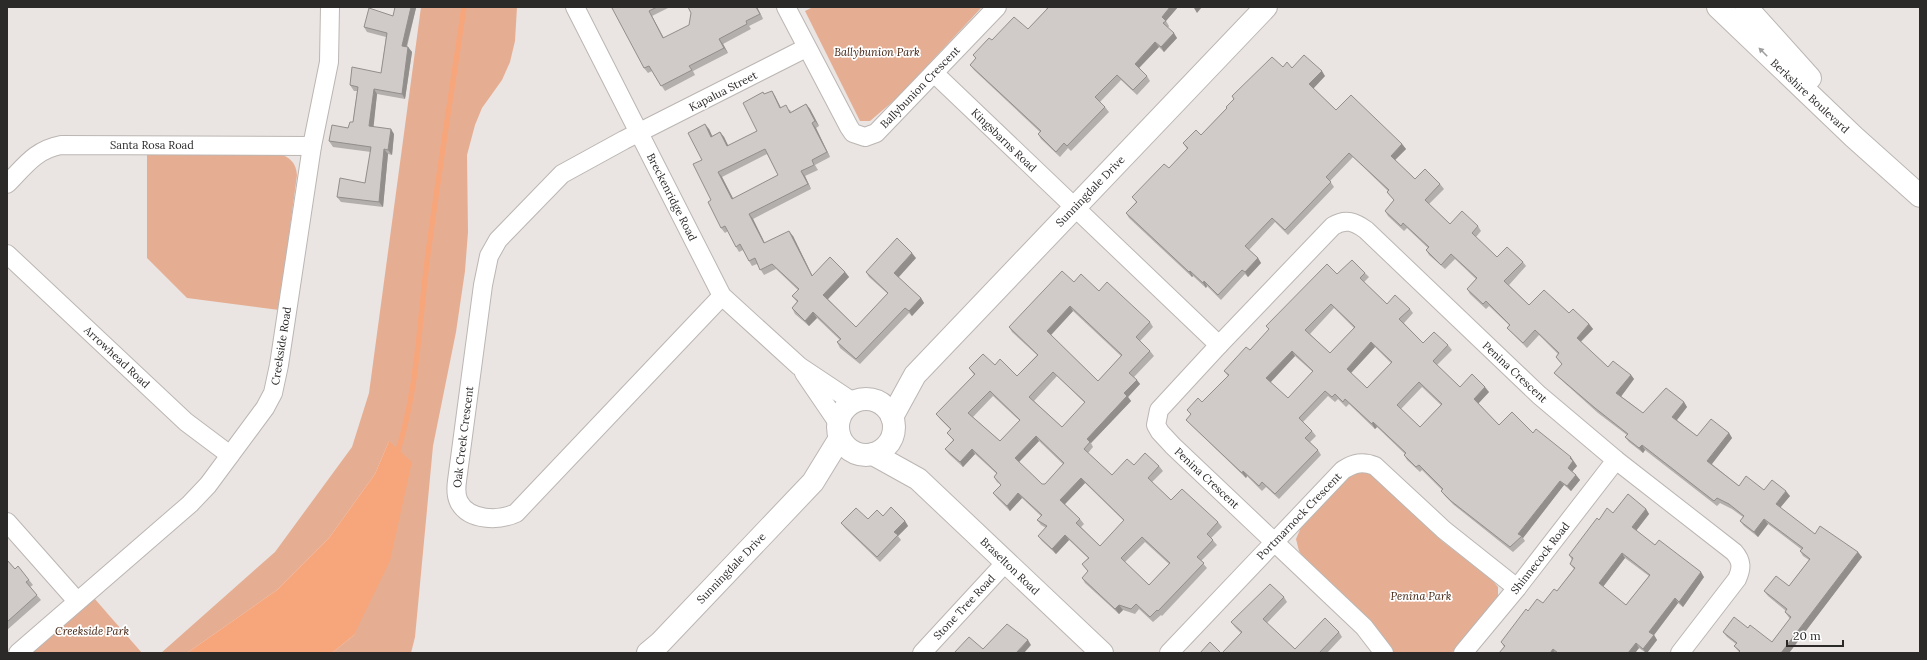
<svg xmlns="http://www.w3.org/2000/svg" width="1927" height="660" font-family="Lora,serif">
	<rect width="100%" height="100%" fill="#eae5e2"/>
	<g fill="#e5ae93">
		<path d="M421,7H517L515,41L510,62L502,80L482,108L475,125L467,155L468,232L465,271L456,332L433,446L415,637L411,653H332L354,635L389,441L375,474L329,538L277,590L187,653H161L275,552L352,447L369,393Z"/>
		<path d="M813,7H982L897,98L870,121H860L805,11Z"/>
		<path d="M147,153L279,154C290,157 296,163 297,175L279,310L187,298L147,258Z"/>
		<path d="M1360,471L1367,472L1373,476L1442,541L1492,580L1498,587V599L1464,643L1451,653H1393L1366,617L1302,556L1299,551L1296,539L1302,525L1347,477Z"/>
		<path d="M94,598L142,653H32Z"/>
	</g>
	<path fill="#f7a67c" d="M389,441L412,462L390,561L354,635L332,653H187L277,590L329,538L375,474Z"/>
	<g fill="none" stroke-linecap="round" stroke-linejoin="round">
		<path stroke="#f7a67c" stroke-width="5.5" d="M396,457C418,392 419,321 428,254C439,171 452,89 464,7"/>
		<defs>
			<g id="street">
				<path d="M575,7L722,296L799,366L853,402"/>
				<path d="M786,7L849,127L853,133L865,137L876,133L997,7"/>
				<path d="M934,73L1219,345"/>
				<path d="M7,184C25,166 35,150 61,145L312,146"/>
				<path d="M7,254L186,422L230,455"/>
				<path d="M722,296L516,513C499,521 469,521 459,502C456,496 456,488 457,481L483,285L489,256L498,240L562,174L624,140L806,48"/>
				<path d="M804,373L838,423"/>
				<path d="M7,522L77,601"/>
				<path d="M18,653L190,504L208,485L265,408L273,393L279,365L312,146L329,62L330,7"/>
				<path d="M922,653L1006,562"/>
				<path d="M1169,653L1343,470C1354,463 1363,461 1375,466L1444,530L1517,588"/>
				<path d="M1384,653L1364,627L1173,446L1160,432L1156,425L1159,410L1219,345L1333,226C1346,218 1355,222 1366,230L1539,395L1616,460L1734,552C1742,561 1742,568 1737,579L1680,653"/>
				<path d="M1463,653L1517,588L1616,460"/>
			</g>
			<g id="secondary">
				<path d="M1718,7L1854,137L1920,196"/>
				<path d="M1746,7L1810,78"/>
				<circle cx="866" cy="427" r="28"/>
				<path d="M892,417L915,375L1266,7"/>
				<path d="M873,454L918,479L1102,653"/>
				<path d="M648,653L660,643L813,482L840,438"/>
			</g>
		</defs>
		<use href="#street" stroke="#bbb6b3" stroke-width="20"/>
		<use href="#secondary" stroke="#bbb6b3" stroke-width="24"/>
		<use href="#street" stroke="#fff" stroke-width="18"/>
		<use href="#secondary" stroke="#fff" stroke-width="22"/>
	</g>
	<g fill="#b3afac" fill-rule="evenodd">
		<path d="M614,7H670L652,16L664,38L757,7L763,19L749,26L751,29L723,44L728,53L693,71L695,75L665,91L652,71L648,73L644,68Z"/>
		<path d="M1045,7H1178L1166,21L1169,26L1168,28L1177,38L1164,52L1159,47L1139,68L1147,76L1150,81L1137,95L1121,80L1100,102L1105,107L1109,112L1071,151L1068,148L1060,157L1041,139L1038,134L1040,132L974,70L970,65L976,59L973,55L992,40L1028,29L1047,9Z"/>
		<path d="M416,8L407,47H408L412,52L405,99L377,94L373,127L394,134L392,155L388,154L383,207L341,202L337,197L365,183L371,152L333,147L329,141L348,128L353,122L357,91H354L350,85L381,73L386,37L367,32L364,27Z"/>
		<path d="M1283,67L1292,68L1325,76L1313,88L1336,110L1402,144L1406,149L1395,160L1415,179L1440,184L1444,189L1429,204L1450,224L1478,226L1481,231L1476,237L1497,257L1523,262L1526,266L1509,285L1529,305L1569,313L1589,324L1593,329L1581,342L1608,367L1631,375L1634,379L1621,396L1643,413L1684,402L1687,407L1677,420L1697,436L1729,433L1732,438L1712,464L1739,486L1764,490L1790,496L1780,508L1815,534L1862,557L1789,653L1739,652L1734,646L1736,644L1727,637L1723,632L1748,628L1772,642L1790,619L1785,612L1786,611L1768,596L1764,591L1789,586L1809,560L1803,556L1800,551L1801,549L1768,524L1758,537L1744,526L1740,521L1743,517L1732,509L1720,503L1717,506L1645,450L1643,453L1629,442L1625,437L1627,435L1598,413L1558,377L1554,373L1562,365L1556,357L1558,354L1539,335L1527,348L1507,328L1509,325L1489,306L1486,309L1470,294L1467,289L1476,279L1455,259L1445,269L1429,255L1426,250L1428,248L1407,228L1404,231L1388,216L1385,211L1394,200L1387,192L1388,191L1353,157L1330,181L1334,187L1288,235L1275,222L1249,250L1258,258L1261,263L1248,277L1245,274L1221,300L1207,286L1206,288L1193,276L1192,277L1129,218L1126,213L1136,202L1132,197L1169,168L1187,149L1183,143L1201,135L1227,108L1234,99L1232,96Z"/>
		<path d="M772,91L775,96L781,108L790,110L791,112L806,104L810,109L819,126L816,128L830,157L815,165L818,170L805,176L811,189L753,219L765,243L793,236L812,275L845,272L849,277L828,299L856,327L888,294L869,277L866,272L916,258L898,277L921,298L924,303L912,316L909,313L860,364L840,348L837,342L840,340L817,318L809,326L795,314L792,308L797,302L792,296L798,290L776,269L764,275L757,264L752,266L749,261L743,250L739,252L736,247L728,231L725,233L721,228L711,200L702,160L709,129L712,136L720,132L724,137L728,146L757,131L764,94ZM767,154L778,175L733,199L722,177Z"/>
		<path d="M1365,273L1369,277L1364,282L1387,304L1410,309L1413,313L1404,323L1423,343L1448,345L1452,350L1437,365L1460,387L1489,392L1478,403L1499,425L1533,433L1574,462L1577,466L1572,471L1580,480L1571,491L1564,485L1523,538L1525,541L1513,552L1454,505L1445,496L1441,491L1442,490L1422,470L1420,472L1407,460L1404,455L1405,454L1377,427L1375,429L1349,404L1346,407L1338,399L1335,402L1328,396L1303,422L1312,431L1316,436L1310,442L1318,450L1321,455L1279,499L1266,487L1262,491L1247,476L1246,478L1190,424L1186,420L1191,415L1187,410L1202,402L1228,376L1224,371L1250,350L1269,330L1266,326L1337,274ZM1334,308L1354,328L1330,353L1310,334ZM1375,347L1391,363L1367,388L1351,373ZM1295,356L1313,372L1288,398L1270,382ZM1422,387L1441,405L1420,427L1401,409Z"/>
		<path d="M1074,282L1099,291L1150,322L1153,327L1140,341L1150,351L1154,356L1134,377L1140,384L1128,397L1131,401L1091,443L1093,447L1088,453L1112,475L1134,465L1159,466L1163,471L1152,482L1171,500L1218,522L1222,527L1211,538L1217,545L1201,561L1207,568L1162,616L1161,615L1153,622L1139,609L1135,614L1123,610L1119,614L1085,583L1082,578L1088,572L1082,564L1088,558L1069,540L1056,554L1042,541L1038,536L1046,528L1041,525L1037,520L1041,516L1022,498L1010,511L997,498L993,493L1001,485L997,482L994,477L997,474L975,454L963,467L949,454L945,449L953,440L947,433L950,429L940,419L936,414L974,375L969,368L995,365L1017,376L1037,355L1012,332L1009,327ZM1073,311L1121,356L1098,381L1051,335ZM1057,376L1085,403L1062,427L1034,401ZM993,396L1020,421L1000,441L973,417ZM1039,441L1063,464L1045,484H1042L1019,462ZM1085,483L1124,521L1100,546L1081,527L1084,524L1080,519L1065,504ZM1145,542L1169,564L1149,585L1125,562Z"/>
		<path d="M1646,509L1649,514L1636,531L1655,545L1704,577L1683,607L1678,603L1654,635L1657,640L1647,653H1646L1639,648L1635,653H1499L1504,647L1501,642L1528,611L1543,603L1557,591L1574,569L1570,564L1572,560L1569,555L1599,520L1613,513ZM1625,558L1649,576L1626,605L1603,587Z"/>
		<path d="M883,516L905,521L908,526L898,536L901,540L880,562L845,528L841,523L868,519Z"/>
		<path d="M7,560L15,569L29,580L33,585L30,587L41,600L7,630Z"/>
		<path d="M1284,597L1287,602L1267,623L1295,649L1339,632L1342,637L1327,653H1222L1241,633L1235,627L1231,622Z"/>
	</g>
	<g fill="#928e8c">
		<path d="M411,7H415L416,8L405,52L402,46Z"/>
		<path d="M756,7H757L763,19L760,14Z"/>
		<path d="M1170,7H1178L1165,22L1162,17Z"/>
		<path d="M1194,7H1202L1197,13L1194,8Z"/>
		<path d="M649,11L652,16L666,43L663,38Z"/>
		<path d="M1174,33L1177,38L1164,52L1161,47Z"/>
		<path d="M719,39L723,44L728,53L724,48Z"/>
		<path d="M1155,42L1159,47L1138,69L1135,64Z"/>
		<path d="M408,47L412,52L405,99L402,94Z"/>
		<path d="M1322,71L1325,76L1313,89L1309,84Z"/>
		<path d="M374,89L377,94L373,132L369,126Z"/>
		<path d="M772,91L775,96L784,114L780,108Z"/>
		<path d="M806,104L810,109L819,126L815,121Z"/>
		<path d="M812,123L816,128L830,157L827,152Z"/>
		<path d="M705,124L709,129L715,142L711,137Z"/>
		<path d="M391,129L394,134L392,155L388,150Z"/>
		<path d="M720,132L724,137L731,151L727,146Z"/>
		<path d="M1402,144L1406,149L1394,161L1391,156Z"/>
		<path d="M384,149L388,154L383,207L379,202Z"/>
		<path d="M801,171L805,176L811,189L808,184Z"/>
		<path d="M718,172L722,177L736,204L732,199Z"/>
		<path d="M749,214L753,219L767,248L764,243Z"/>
		<path d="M789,231L793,236L815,281L812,276Z"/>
		<path d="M912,253L916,258L898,278L894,273Z"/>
		<path d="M1258,258L1261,263L1248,277L1245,272Z"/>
		<path d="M1190,271L1193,276L1192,277L1189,272Z"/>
		<path d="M845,272L849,277L827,300L823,295Z"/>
		<path d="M1204,281L1207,286L1206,288L1203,283Z"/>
		<path d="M921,298L924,303L912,316L909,311Z"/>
		<path d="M1070,306L1073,311L1050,336L1047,331Z"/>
		<path d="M813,312L817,318L809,326L805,321Z"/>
		<path d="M1589,324L1593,329L1580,342L1577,338Z"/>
		<path d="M1371,342L1375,347L1350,374L1347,369Z"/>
		<path d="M1292,351L1295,356L1270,383L1266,378Z"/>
		<path d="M1631,375L1634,379L1620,398L1616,393Z"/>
		<path d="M1137,380L1140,384L1128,397L1131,401L1091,443L1087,439L1124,393Z"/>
		<path d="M1485,387L1489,392L1478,404L1474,399Z"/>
		<path d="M1684,402L1687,407L1676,421L1672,417Z"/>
		<path d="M1373,422L1377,427L1375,429L1372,424Z"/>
		<path d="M1729,433L1732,438L1711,465L1707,461Z"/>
		<path d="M1036,436L1039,441L1018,463L1015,458Z"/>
		<path d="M1642,445L1645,450L1643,453L1639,448Z"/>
		<path d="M972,449L975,454L963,467L960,462Z"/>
		<path d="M1571,457L1577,466L1571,473L1568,468L1570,458Z"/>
		<path d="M1243,471L1247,476L1246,478L1242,473Z"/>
		<path d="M1576,475L1580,480L1571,491L1567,486Z"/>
		<path d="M1081,478L1085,483L1064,505L1060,500Z"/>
		<path d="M1560,481L1564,485L1523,538L1518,534Z"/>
		<path d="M1786,491L1790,496L1779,509L1776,504Z"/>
		<path d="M1018,493L1022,498L1010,511L1007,506Z"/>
		<path d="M1646,509L1649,514L1635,532L1632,527Z"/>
		<path d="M1764,519L1768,524L1758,537L1754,532Z"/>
		<path d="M905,521L908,526L898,536L894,532Z"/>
		<path d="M1065,535L1069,540L1056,554L1052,549Z"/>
		<path d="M1858,552L1862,557L1789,653H1781Z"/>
		<path d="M1622,553L1625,558L1602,588L1599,583Z"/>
		<path d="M1701,572L1704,577L1683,607L1679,602Z"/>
		<path d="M1675,598L1678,603L1654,635L1657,640L1647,653H1646L1643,649L1649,632Z"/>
		<path d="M1119,605L1123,610L1119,614L1115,609Z"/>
		<path d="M1028,640L1031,645L1024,653H1016Z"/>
		<path d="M1636,643L1639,648L1635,653H1628Z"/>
		<path d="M1553,649L1555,653H1550Z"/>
	</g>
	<g fill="#d0cbc8" stroke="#928e8c" fill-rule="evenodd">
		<path d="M395,7H411L402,46L408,47L402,94L374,89L369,126L391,129L388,150L384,149L379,202L337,197L340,178L365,183L371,147L329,141L332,125L348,128L350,122H353L358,87L350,85L352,67L381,73L387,33L364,27L369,8L393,16Z"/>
		<path d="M614,7H657L649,11L663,38L689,25L691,13L688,7H756L760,14L746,21L747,24L719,39L724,48L689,66L692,70L661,86L649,66L644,68L612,8Z"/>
		<path d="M1047,7H1170L1162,17L1166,21L1163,23L1174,33L1161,47L1155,42L1135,64L1147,76L1133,90L1117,75L1095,97L1105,107L1067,146L1064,143L1056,152L1038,134L1041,131L970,65L976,58L973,55L989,38L992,40L1014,17L1028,29L1048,8Z"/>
		<path d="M1304,55L1322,71L1309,84L1336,110L1351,95L1402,144L1391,156L1415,179L1425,169L1440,184L1425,200L1450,224L1462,211L1478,226L1472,233L1497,257L1507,247L1523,262L1504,281L1529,305L1544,290L1569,313L1573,309L1589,324L1577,338L1608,367L1613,361L1631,375L1616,393L1643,413L1666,388L1684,402L1672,417L1697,436L1711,419L1729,433L1707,461L1739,486L1746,476L1764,490L1772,480L1786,491L1776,504L1815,534L1820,526L1858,552L1781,653H1738L1740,651L1734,646L1737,643L1723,632L1734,617L1748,628L1750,625L1772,642L1791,617L1785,612L1787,609L1764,591L1776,576L1789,586L1810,559L1800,551L1803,548L1764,519L1754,532L1740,521L1744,516L1729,504L1717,498L1714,501L1642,445L1639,448L1625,437L1628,434L1595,408L1554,373L1562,364L1556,357L1559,353L1535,330L1523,343L1507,328L1510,325L1486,301L1483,304L1467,289L1477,278L1451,254L1441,265L1426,250L1429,247L1403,223L1401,226L1385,211L1394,200L1387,192L1389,190L1349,153L1326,177L1331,182L1285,230L1272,218L1245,246L1258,258L1245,272L1242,270L1218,295L1204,281L1203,283L1190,271L1189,272L1126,213L1137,202L1132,197L1164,164L1169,168L1188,148L1183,143L1196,130L1201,135L1227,108L1226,107L1234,99L1232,96L1272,57L1283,67L1287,62L1292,68Z"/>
		<path d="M772,91L780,108L786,105L790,113L806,104L815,121L812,123L827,152L812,160L814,165L801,171L808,184L749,214L764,243L789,231L812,276L830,257L845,272L823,295L856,327L888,293L866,272L897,238L912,253L894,273L921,298L909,311L905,308L856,359L837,342L841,339L813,312L805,321L792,308L798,301L792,296L799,289L772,264L760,270L755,258L749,261L740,244L736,247L725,226L721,228L708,202L711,200L693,164L702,160L688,133L705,124L711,137L720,132L727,146L757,131L743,103L763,92L764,94ZM765,149L778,175L732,199L718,172Z"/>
		<path d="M1352,260L1365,273L1360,278L1387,304L1395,295L1410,309L1399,319L1423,343L1434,332L1448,345L1433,361L1460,387L1472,374L1485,387L1474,399L1499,425L1512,412L1533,433L1536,429L1571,457L1570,458L1573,461L1568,468L1576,475L1567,486L1560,481L1518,534L1522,536L1510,547L1451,501L1441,491L1443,489L1419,465L1416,467L1404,455L1406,453L1373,422L1372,424L1345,399L1343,402L1335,394L1332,397L1325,391L1299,418L1312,431L1305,438L1318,450L1275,494L1262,482L1259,486L1243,471L1242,473L1186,420L1191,414L1187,410L1198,398L1202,402L1229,375L1224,371L1246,347L1250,350L1269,329L1266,326L1327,264L1337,274ZM1331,304L1355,327L1330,353L1305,330ZM1371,342L1392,362L1367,388L1347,369ZM1292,351L1313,371L1288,398L1266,378ZM1419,382L1442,404L1420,427L1397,405Z"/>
		<path d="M1062,271L1074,282L1081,274L1099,291L1107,282L1150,322L1136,337L1150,351L1129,373L1137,380L1124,393L1127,396L1087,439L1090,442L1084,449L1112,475L1127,459L1134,465L1145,453L1159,466L1148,478L1171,500L1182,489L1218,522L1207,534L1213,540L1197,557L1204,563L1158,611L1157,610L1150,617L1136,604L1131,609L1119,605L1115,609L1082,578L1088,571L1082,564L1089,558L1065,535L1052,549L1038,536L1047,526L1037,520L1042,515L1018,493L1007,506L993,493L1001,485L994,477L997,473L972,449L960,462L945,449L954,440L947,433L951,429L936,414L975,374L969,368L983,354L995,365L1000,359L1017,376L1038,355L1009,327ZM1070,306L1122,355L1098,381L1047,331ZM1053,372L1085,402L1062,427L1029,397ZM990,391L1020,420L1000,441L968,413ZM1036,436L1064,463L1045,484H1042L1015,458ZM1081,478L1124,520L1100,546L1076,523L1080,519L1060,500ZM1142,537L1170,563L1149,585L1121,558Z"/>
		<path d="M1628,494L1646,509L1632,527L1655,545L1659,540L1701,572L1679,602L1675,598L1649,632L1654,635L1643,649L1636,643L1628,653H1558L1553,649L1550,653H1499L1505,646L1501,642L1526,609L1528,611L1537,599L1543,603L1554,589L1557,591L1575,568L1570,564L1573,558L1569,555L1597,518L1599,520L1607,508L1613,513ZM1622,553L1650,575L1626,605L1599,583Z"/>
		<path d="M891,507L905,521L894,532L898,535L877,557L841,523L856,508L868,519L877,510L883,516Z"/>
		<path d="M7,560L15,569L18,566L29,580L26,582L37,595L7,622Z"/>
		<path d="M1270,584L1284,597L1263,619L1295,649L1325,618L1339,632L1319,653H1222L1242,632L1231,622Z"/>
		<path d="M1007,624L1028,640L1016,653H954L969,637L983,649Z"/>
		<path d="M1210,642L1221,653H1200Z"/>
	</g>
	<defs><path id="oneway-solid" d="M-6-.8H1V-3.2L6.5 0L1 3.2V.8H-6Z"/></defs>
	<use fill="#a09f9f" href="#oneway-solid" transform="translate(1763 52) rotate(-135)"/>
	<g text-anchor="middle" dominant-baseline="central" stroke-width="3.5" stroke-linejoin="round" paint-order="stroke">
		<g font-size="11" font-style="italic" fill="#432311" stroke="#fff">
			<text x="877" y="52">Ballybunion Park</text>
			<text x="1421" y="596">Penina Park</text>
			<text x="92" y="631">Creekside Park</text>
		</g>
		<g font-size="11" fill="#2c2a29" stroke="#fff">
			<text transform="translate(920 87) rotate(-46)">Ballybunion Crescent</text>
			<text transform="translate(723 91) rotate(-27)">Kapalua Street</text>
			<text transform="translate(1810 96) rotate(43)">Berkshire Boulevard</text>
			<text transform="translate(1004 140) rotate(44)">Kingsbarns Road</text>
			<text x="152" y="145">Santa Rosa Road</text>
			<text transform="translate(1090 191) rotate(-46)">Sunningdale Drive</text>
			<text transform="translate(672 197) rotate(63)">Breckenridge Road</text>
			<text transform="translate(281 346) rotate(-81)">Creekside Road</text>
			<text transform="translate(117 357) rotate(43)">Arrowhead Road</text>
			<text transform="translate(1515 372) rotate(43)">Penina Crescent</text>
			<text transform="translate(463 437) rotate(-83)">Oak Creek Crescent</text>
			<text transform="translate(1207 478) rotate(43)">Penina Crescent</text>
			<text transform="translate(1299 516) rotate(-46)">Portmarnock Crescent</text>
			<text transform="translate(1540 558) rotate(-52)">Shinnecock Road</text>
			<text transform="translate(1010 566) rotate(44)">Braselton Road</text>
			<text transform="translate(731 568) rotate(-46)">Sunningdale Drive</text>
			<text transform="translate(964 607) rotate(-47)">Stone Tree Road</text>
		</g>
	</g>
	<rect width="1927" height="660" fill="none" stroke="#2c2a29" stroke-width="16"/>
	<path d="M1787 640v6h56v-6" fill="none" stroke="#2c2a29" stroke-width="2"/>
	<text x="1793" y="640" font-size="12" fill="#2c2a29" stroke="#ffffff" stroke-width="3" paint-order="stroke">20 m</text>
</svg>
